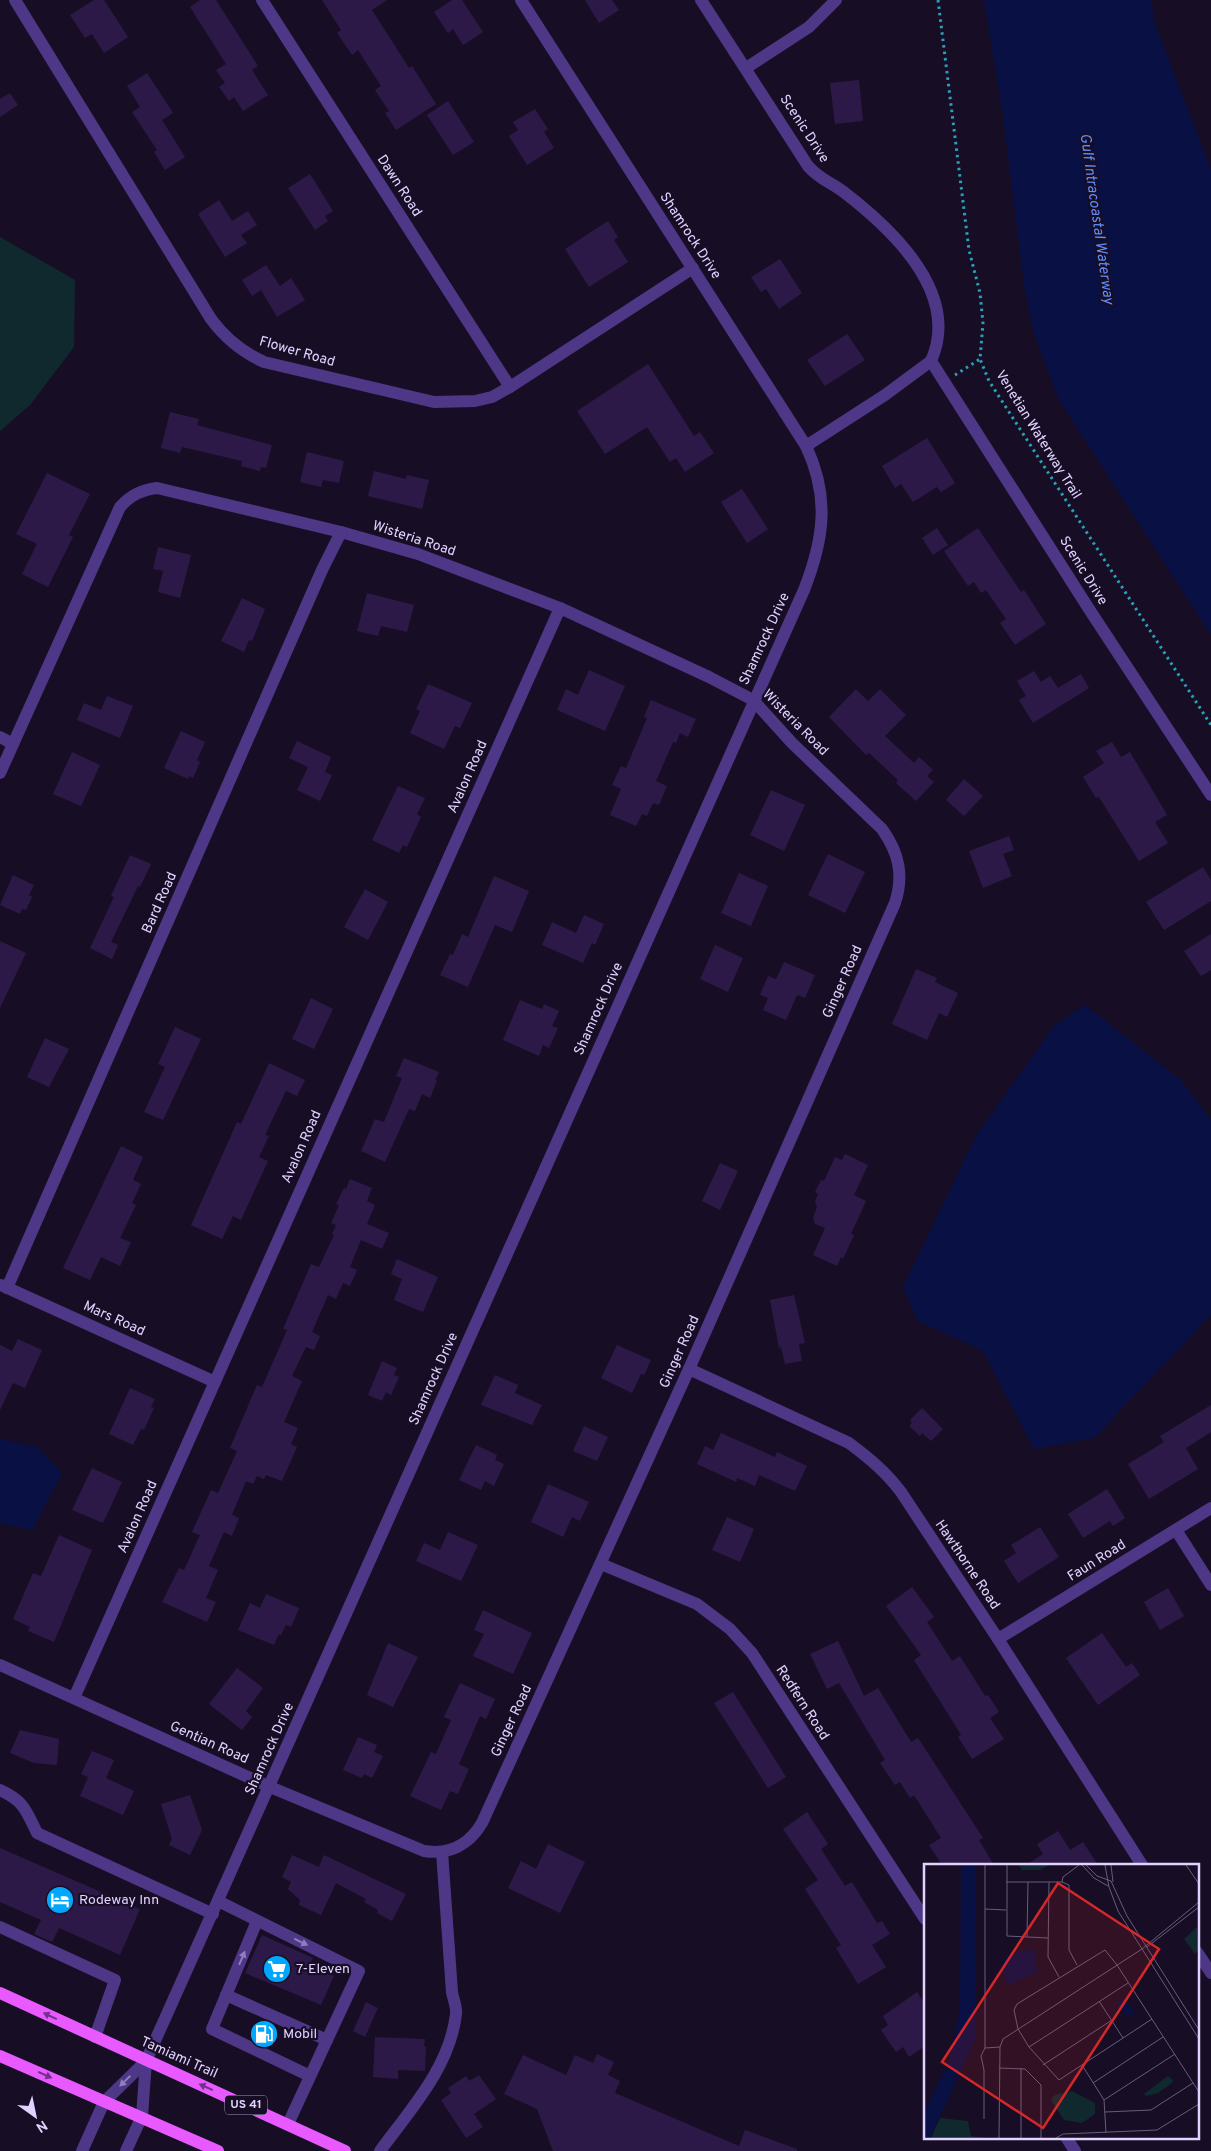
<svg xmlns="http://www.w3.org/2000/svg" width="1211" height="2151" font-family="Overpass,sans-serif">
	<rect width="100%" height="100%" fill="#170e25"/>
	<path fill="#10292f" d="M0,237L75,280L74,347L30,405L0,431Z"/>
	<g fill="#081044">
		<path d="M984,0H1151L1154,21L1211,170V635L1059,400L1034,334L1024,285L1002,109Z"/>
		<path d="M1085,1005L1181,1080L1211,1120V1315L1094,1438L1034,1449L983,1351L918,1321L903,1287L976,1136L1054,1026Z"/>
		<path d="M0,1439L37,1447L62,1473L32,1530L0,1523Z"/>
	</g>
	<g fill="#2d1947">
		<path d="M94,0H104L128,37L104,53L92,34L85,38L70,15Z"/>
		<path d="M200,0H216L258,66L252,70L268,95L243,111L234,97L229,101L219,87L225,83L216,70L226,64L190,7Z"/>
		<path d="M322,0H387L372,10L409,68L412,66L436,104L396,130L385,113L389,111L375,90L381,86L358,50L352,55L337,33L341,30Z"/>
		<path d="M452,0H462L483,32L463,45L453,29L448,33L434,12Z"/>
		<path d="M585,0H612L619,10L599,23Z"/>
		<path d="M147,73L173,113L162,120L185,157L165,170L154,152L157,150L132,112L140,107L127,86Z"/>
		<path d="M859,80L863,121L835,124L830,83Z"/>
		<path d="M10,93L18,105L0,117V99Z"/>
		<path d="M448,101L474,142L453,155L427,115Z"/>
		<path d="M535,109L548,129L544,132L554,148L527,165L509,136L518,130L513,122Z"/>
		<path d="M310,174L333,211L325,216L328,221L315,230L288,188Z"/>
		<path d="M219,200L232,221L248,211L257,225L241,235L247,243L225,257L198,214Z"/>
		<path d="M608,221L618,237L614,240L628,262L589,287L565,249Z"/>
		<path d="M780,259L802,293L779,309L766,289L761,292L751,277Z"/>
		<path d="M266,265L280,286L291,278L305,300L277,317L261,290L252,296L242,280Z"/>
		<path d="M847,334L865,360L825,386L807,360Z"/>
		<path d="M648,364L694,436L700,432L714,453L685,472L676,458L670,462L647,427L605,454L577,411Z"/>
		<path d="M170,412L199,419L197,425L272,445L266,468L261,467L260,471L241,466L242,461L182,447L180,453L161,448Z"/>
		<path d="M927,438L955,483L941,492L937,487L913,502L901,484L895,488L882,466Z"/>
		<path d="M307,452L344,461L339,483L323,480L321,487L300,482Z"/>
		<path d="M374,471L406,479L407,475L429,480L422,509L368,496Z"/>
		<path d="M47,473L90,494L69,535L73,537L48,587L22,574L37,544L16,534Z"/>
		<path d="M742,489L768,529L747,543L721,502Z"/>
		<path d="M937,528L948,545L933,555L922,538Z"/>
		<path d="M978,528L1021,592L1024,590L1046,624L1015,645L1000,623L1006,619L986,590L981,593L974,582L968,586L944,551Z"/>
		<path d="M158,547L191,555L180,598L158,592L163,571L153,569Z"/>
		<path d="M367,593L414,605L407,632L381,626L378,636L357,631Z"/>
		<path d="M242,598L265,609L252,641L249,640L244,652L221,641Z"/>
		<path d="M589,670L625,686L605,731L557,710L566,689L578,695Z"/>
		<path d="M1034,671L1041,682L1050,676L1058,688L1081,674L1089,688L1033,723L1019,700L1026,696L1017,681Z"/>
		<path d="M428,684L472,703L460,728L455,726L444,749L410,733L420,711L416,709Z"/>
		<path d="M856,689L868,701L880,689L906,715L885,736L914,763L919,757L933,770L927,776L934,782L916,801L896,783L898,780L869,753L866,755L829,717Z"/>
		<path d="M107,696L133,706L120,738L77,720L84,703L101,710Z"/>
		<path d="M651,700L696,719L688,737L680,733L676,743L673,742L656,781L667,786L659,805L653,803L647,816L642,814L636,826L610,815L621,789L612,785L621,766L626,768L647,718L644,717Z"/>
		<path d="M181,731L205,742L197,760L200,762L193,778L189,776L188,779L164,768Z"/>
		<path d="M297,741L331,757L325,772L332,775L320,801L297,790L308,767L289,758Z"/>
		<path d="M1112,742L1121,757L1130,752L1167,815L1155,822L1168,843L1139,861L1099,797L1096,798L1083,777L1104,763L1096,751Z"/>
		<path d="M72,752L100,765L81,806L53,794Z"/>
		<path d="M964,779L983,796L964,816L946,800Z"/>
		<path d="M398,786L425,798L417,814L421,817L407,847L403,845L399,853L372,840Z"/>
		<path d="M771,790L805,805L784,851L750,835Z"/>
		<path d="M1009,836L1014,850L1003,854L1012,876L983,888L969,851Z"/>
		<path d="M828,854L865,872L845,913L808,895Z"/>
		<path d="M130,855L151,864L140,887L138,886L111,942L118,945L112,959L90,948L114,897L111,896Z"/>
		<path d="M1203,867L1211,880V901L1164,930L1146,902Z"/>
		<path d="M739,873L768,886L751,926L721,913Z"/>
		<path d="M13,875L34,885L29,895L32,897L26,910L22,909L20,914L0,905Z"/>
		<path d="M494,876L529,891L512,932L495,925L468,987L440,975L450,954L453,955L462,934L468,937Z"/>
		<path d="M365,889L388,902L368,940L344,927Z"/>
		<path d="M584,915L604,924L595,945L592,943L583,963L542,945L552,922L576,933Z"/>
		<path d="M1211,934V970L1201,976L1184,951Z"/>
		<path d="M0,941L26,953L0,1008Z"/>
		<path d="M715,945L743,958L728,992L700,979Z"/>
		<path d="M784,962L815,975L805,998L797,995L786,1020L763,1010L768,998L760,995L768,976L776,979Z"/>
		<path d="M916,969L937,978L935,982L958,993L947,1017L939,1013L927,1040L892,1024Z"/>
		<path d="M311,998L333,1009L314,1049L292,1039Z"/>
		<path d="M520,1000L542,1009L544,1004L559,1011L552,1026L558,1028L549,1048L543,1045L539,1056L503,1040Z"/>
		<path d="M175,1027L201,1039L163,1120L144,1112L165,1067L158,1064Z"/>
		<path d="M45,1038L69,1049L49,1087L27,1077Z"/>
		<path d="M404,1058L439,1072L435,1080L437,1081L430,1098L422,1094L415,1111L409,1109L385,1162L361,1151L375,1119L384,1122L402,1078L396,1076Z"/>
		<path d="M269,1063L305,1080L297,1096L286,1091L265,1135L269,1136L259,1157L268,1161L241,1220L233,1216L222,1239L191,1225L237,1122L241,1124Z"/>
		<path d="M121,1146L143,1157L133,1180L141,1184L132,1203L136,1205L120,1238L131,1242L120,1266L101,1257L90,1280L63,1268Z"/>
		<path d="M845,1154L868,1165L854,1195L866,1201L851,1234L854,1235L843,1259L841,1257L837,1266L813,1255L825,1228L815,1224L813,1218L817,1207L815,1202L818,1194L815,1192L821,1180L824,1181L835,1157L842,1160Z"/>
		<path d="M720,1163L738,1171L720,1210L702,1201Z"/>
		<path d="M350,1179L372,1188L367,1201L375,1205L367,1224L389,1233L382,1249L361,1240L350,1267L357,1270L350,1286L343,1283L336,1299L328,1295L312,1332L320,1336L314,1350L306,1347L292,1376L302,1381L284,1422L298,1428L291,1444L297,1447L282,1481L266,1475L264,1479L257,1476L253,1484L246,1481L232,1515L239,1518L232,1536L224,1532L209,1566L218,1570L206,1598L216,1602L207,1622L162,1602L179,1568L184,1570L200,1535L192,1532L211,1490L218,1493L237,1451L230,1448L257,1385L262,1387L287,1330L283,1329L311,1264L319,1267L334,1235L332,1234L336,1225L331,1223L339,1205L336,1204L344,1188L346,1189Z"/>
		<path d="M397,1259L438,1277L423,1312L394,1300L402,1279L391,1274Z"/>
		<path d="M794,1295L805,1343L799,1344L802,1361L785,1364L781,1347L779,1348L770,1300Z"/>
		<path d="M18,1339L42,1350L25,1388L13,1383L0,1410V1345L12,1351Z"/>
		<path d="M617,1345L651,1360L644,1375L641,1374L632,1393L601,1378Z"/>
		<path d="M382,1361L397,1368L394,1375L399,1377L391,1395L386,1392L382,1401L368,1395Z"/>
		<path d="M495,1375L518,1385L515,1393L542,1405L532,1425L481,1405Z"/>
		<path d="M130,1388L155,1399L151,1407L154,1408L144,1430L141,1429L133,1445L109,1434Z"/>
		<path d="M1211,1405V1432L1186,1448L1198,1469L1149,1499L1128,1464L1164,1442L1160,1436Z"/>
		<path d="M922,1408L943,1429L931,1441L922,1433L920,1436L909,1426L912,1423L910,1420Z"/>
		<path d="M584,1426L608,1437L597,1461L573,1451Z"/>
		<path d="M721,1433L775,1457L777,1452L807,1466L795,1491L759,1475L755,1486L737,1478L736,1482L697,1464L705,1446L713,1450Z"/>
		<path d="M476,1445L497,1455L495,1460L504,1464L494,1486L485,1481L481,1490L459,1480Z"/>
		<path d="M92,1468L122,1482L103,1523L72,1510Z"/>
		<path d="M548,1484L589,1502L580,1521L572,1517L563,1537L531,1522Z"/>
		<path d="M1107,1489L1125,1518L1113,1526L1110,1521L1083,1538L1068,1514Z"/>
		<path d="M727,1517L754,1529L740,1562L712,1550Z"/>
		<path d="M1040,1527L1059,1557L1018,1583L1004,1561L1016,1553L1011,1545Z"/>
		<path d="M448,1532L478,1545L461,1581L416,1561L424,1543L440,1550Z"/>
		<path d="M59,1535L92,1550L54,1642L28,1631L30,1627L13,1619L33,1573L41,1576Z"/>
		<path d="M912,1587L934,1617L927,1622L952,1661L960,1656L985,1696L988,1695L999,1712L990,1718L1004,1739L972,1759L958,1737L961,1735L950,1717L914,1660L921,1655L886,1606Z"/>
		<path d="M1168,1588L1184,1616L1160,1630L1144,1602Z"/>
		<path d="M266,1594L299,1608L291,1627L286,1625L281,1635L279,1634L274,1645L238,1630L250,1603L260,1608Z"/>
		<path d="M483,1610L532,1633L513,1674L473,1656L484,1634L474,1630Z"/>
		<path d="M1102,1633L1126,1667L1132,1663L1140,1675L1098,1705L1066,1658Z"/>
		<path d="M838,1641L864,1696L878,1688L911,1742L918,1738L983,1838L979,1840L994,1865H942L929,1845L941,1838L914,1795L910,1798L900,1782L895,1785L880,1763L885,1760L839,1683L827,1689L810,1654Z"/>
		<path d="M388,1643L418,1657L393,1707L367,1695Z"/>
		<path d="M237,1668L263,1688L246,1711L252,1717L242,1730L209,1704Z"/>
		<path d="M460,1683L495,1699L486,1719L480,1716L459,1764L469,1769L458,1794L450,1791L441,1810L410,1796L431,1752L436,1754L451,1720L444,1717Z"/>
		<path d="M733,1692L786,1777L768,1788L714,1703Z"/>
		<path d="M20,1730L59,1739L57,1765L34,1763L10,1753Z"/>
		<path d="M358,1737L377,1745L374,1752L383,1756L372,1778L364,1774L362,1778L343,1770Z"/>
		<path d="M92,1751L114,1760L106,1778L134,1791L123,1815L80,1796L88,1777L81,1774Z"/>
		<path d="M190,1795L202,1830L190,1855L169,1845L172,1839L161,1804Z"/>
		<path d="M807,1812L828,1844L821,1849L845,1886L852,1882L877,1923L882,1921L890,1934L872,1945L886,1967L858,1984L836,1948L841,1945L805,1889L818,1880L783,1829Z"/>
		<path d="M1058,1831L1070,1850L1083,1842L1098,1865H1026L1043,1854L1037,1844Z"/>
		<path d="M548,1844L585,1862L560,1913L508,1888L521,1861L536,1869Z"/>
		<path d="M0,1848L140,1909L120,1955L59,1928L52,1942L34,1934L41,1920L0,1902Z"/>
		<path d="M292,1855L319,1867L324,1855L406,1894L392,1921L377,1913L378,1910L364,1902L366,1899L336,1883L321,1915L299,1905L300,1900L288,1889L291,1882L282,1877Z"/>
		<path d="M262,1935L313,1958L309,1965L334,1976L321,2005L245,1973Z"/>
		<path d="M917,1992L925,2004V2046L909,2057L903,2047L896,2052L881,2030L888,2025L883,2016Z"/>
		<path d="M366,2002L378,2008L365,2037L353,2031Z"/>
		<path d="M375,2037L425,2039L424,2046L426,2047L425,2071L398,2070V2079L373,2077Z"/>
		<path d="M597,2054L614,2062L608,2075L620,2081L615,2093L739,2146L745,2130L797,2149V2151H553L537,2109L504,2094L523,2055L566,2075L575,2055L593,2063Z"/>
		<path d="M479,2075L496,2099L474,2114L483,2127L466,2138L441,2100L451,2093L448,2088L466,2076L469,2081Z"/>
	</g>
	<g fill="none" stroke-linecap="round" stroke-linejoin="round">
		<g stroke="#2aa1ba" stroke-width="3" stroke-dasharray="2.5 4" stroke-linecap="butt">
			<path d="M938,0L969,250L980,293L983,323L980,359L989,381L1211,725"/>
			<path d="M955,375L980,359"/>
		</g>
		<g stroke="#4d3786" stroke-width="12">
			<path d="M15,0L211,319C225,338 242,352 264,362L434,402L475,401L492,397L510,387L693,268"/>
			<path d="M262,0L510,387"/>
			<path d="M701,0L808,166C820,180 831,182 845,193C893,230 961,294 931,361L1089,609L1211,795"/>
			<path d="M746,68L809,27L836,0"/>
			<path d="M806,446L885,395L931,361"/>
			<path d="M0,737L13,744"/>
			<path d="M0,773L120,507C131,495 141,490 157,488L341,532L418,554L560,608L709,677L753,700L792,743L882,829C899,853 904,875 895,903L689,1369L482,1823C469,1845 449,1855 424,1851L270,1787L0,1665"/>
			<path d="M1,1285L215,1382"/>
			<path d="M7,1288L322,570L341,532"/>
			<path d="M689,1369L849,1443C869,1458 886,1472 901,1492L998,1639L1142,1865"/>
			<path d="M1176,1530L1211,1585"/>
			<path d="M601,1564L697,1604L730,1629L752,1653L925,1919"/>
			<path d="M998,1639L1211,1508"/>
			<path d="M74,1698L560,608"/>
			<path d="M0,1790C24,1801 26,1810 37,1833L213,1914"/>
			<path d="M218,1901L359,1971L288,2124"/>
			<path d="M257,1921L212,2029L310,2076"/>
			<path d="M0,1927L115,1980L95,2037"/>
			<path d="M1197,1952L1211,1973"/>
			<path d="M226,1995L327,2040"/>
			<path d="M1066,2137L1075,2151"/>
			<path d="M82,2151L104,2102L146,2061"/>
			<path d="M126,2151L142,2116L146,2061L804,590C824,539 830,497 806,446L521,0"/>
			<path d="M380,2151C410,2110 450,2067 456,2014C457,2007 453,1999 452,1992L442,1852"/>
		</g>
		<g stroke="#e859ff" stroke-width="12">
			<path d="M0,1993L345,2151"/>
			<path d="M0,2056L218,2151"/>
		</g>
	</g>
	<defs><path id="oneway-solid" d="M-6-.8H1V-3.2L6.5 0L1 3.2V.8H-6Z" transform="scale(1.25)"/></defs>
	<g fill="#907dbc">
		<use href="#oneway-solid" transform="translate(301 1942) rotate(26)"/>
		<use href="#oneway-solid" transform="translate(242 1958) rotate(-67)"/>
		<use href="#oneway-solid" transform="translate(125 2081) rotate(136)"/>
	</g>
	<g fill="#753087">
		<use href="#oneway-solid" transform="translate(50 2016) rotate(-155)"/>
		<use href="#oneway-solid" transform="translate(45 2075) rotate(24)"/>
		<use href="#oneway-solid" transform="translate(206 2087) rotate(-156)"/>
	</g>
	<defs>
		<symbol id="hotel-disc" viewBox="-11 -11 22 22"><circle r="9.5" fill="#00a7fd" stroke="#170e25"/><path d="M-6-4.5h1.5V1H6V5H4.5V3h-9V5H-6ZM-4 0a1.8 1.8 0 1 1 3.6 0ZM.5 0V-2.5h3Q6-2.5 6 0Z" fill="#fff"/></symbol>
		<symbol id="supermarket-disc" viewBox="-11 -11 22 22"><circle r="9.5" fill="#00a7fd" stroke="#170e25"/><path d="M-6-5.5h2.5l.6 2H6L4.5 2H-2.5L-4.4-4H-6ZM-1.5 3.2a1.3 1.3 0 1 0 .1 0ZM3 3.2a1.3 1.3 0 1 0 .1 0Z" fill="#fff"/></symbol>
		<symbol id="fuel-disc" viewBox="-11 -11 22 22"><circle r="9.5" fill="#00a7fd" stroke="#170e25"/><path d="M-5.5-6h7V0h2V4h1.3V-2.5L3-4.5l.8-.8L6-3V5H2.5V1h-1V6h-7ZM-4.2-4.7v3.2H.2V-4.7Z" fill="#fff"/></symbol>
	</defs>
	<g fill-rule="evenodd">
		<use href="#hotel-disc" x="44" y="1884" width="32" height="32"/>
		<use href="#supermarket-disc" x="261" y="1953" width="32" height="32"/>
		<use href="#fuel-disc" x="248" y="2018" width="32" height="32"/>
	</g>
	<g text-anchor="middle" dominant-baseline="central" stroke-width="4.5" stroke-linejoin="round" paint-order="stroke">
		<rect fill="#170e25" stroke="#a597be" stroke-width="1" x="225" y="2095.5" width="42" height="19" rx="4"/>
		<g font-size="12" font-weight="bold" fill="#e2d2ff">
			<text x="246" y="2105">US 41</text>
		</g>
		<g font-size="14" fill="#e2d2ff" stroke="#170e25">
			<text transform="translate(804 129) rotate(57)">Scenic Drive</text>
			<text transform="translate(399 186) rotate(57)">Dawn Road</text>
			<text transform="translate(690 236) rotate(57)">Shamrock Drive</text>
			<text transform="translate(297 352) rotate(16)">Flower Road</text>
			<text transform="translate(1038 435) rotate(58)">Venetian Waterway Trail</text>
			<text transform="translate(414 539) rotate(18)">Wisteria Road</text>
			<text transform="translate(1083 571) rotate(58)">Scenic Drive</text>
			<text transform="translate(765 639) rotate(-65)">Shamrock Drive</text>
			<text transform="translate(795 723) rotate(45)">Wisteria Road</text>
			<text transform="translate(468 777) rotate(-66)">Avalon Road</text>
			<text transform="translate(160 903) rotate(-66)">Bard Road</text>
			<text transform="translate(843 982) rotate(-66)">Ginger Road</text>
			<text transform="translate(599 1009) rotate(-66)">Shamrock Drive</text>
			<text transform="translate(302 1147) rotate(-66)">Avalon Road</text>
			<text transform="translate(114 1319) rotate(24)">Mars Road</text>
			<text transform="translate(680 1352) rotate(-66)">Ginger Road</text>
			<text transform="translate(434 1379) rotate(-66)">Shamrock Drive</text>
			<text transform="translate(138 1517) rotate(-66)">Avalon Road</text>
			<text transform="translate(1097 1561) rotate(-32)">Faun Road</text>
			<text transform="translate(967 1565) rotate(56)">Hawthorne Road</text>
			<text transform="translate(802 1703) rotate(57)">Redfern Road</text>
			<text transform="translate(512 1721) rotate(-65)">Ginger Road</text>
			<text transform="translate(209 1743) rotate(24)">Gentian Road</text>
			<text transform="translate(270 1749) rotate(-66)">Shamrock Drive</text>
			<text transform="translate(179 2058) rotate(24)">Tamiami Trail</text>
		</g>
		<g font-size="14" fill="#e2d2ff" stroke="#170e25" text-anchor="start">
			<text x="79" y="1900">Rodeway Inn</text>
			<text x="296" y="1969">7-Eleven</text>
			<text x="283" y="2034">Mobil</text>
		</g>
		<g font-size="15" font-style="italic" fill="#608fff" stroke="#170e25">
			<text transform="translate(1096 219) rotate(82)">Gulf Intracoastal Waterway</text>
		</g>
	</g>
	<g transform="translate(924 1864)">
		<rect width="275" height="275" fill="#170e25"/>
		<path d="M95,1H125L116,6H98ZM273,63L275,86L271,90L260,75ZM244,212L249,216L248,219L234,229L222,232L220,230ZM148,227L171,239V250L158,259L140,256L127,236L131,231ZM16,254L44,257L47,272L61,274H7Z" fill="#10292f"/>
		<path d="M37,1H52V173L6,274H0V248L24,200L36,145ZM105,85L111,88L113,108L83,122L78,101L81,93ZM199,135L205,141L211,148L204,152L194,142L193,138Z" fill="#081044"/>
		<path fill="none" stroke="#685c7c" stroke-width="1" d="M83,1V72L124,74M158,1L170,14L184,22M162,1L173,12L187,17L203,52L275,166M181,1L185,23L194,47L275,175M187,1L189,18M262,1L275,20M82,18H138L139,13L155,1M125,18L124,93L135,113M138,18L145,21V86L153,101M61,45L82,46M103,73L104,18M223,83L275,43M175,137L199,174M228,155L135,216L105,183L94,165L90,146L93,140L181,86L193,101L275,228M105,183L204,119M61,184L76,183M119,201L188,156M158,201L180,236L182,269M75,204L101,205L117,221V274M169,219L239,173M180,236L251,190M181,248L227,246L269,219M60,255V206L57,192L61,184V1M75,274L76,183L79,175L218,85L275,38M97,274V204M132,274L139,270L233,266L275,240"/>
		<path fill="#d62828" fill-opacity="0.15" stroke="#d62828" stroke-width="2.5" d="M134,19L235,85L119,264L18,198Z"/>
		<rect width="275" height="275" fill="none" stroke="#e2d2ff" stroke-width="2.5"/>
	</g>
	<g transform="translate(35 2116) rotate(147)" stroke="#170e25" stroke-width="4" paint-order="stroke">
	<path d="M0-4L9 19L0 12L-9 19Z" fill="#e2d2ff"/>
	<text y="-8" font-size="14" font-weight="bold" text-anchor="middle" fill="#e2d2ff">N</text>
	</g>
</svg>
